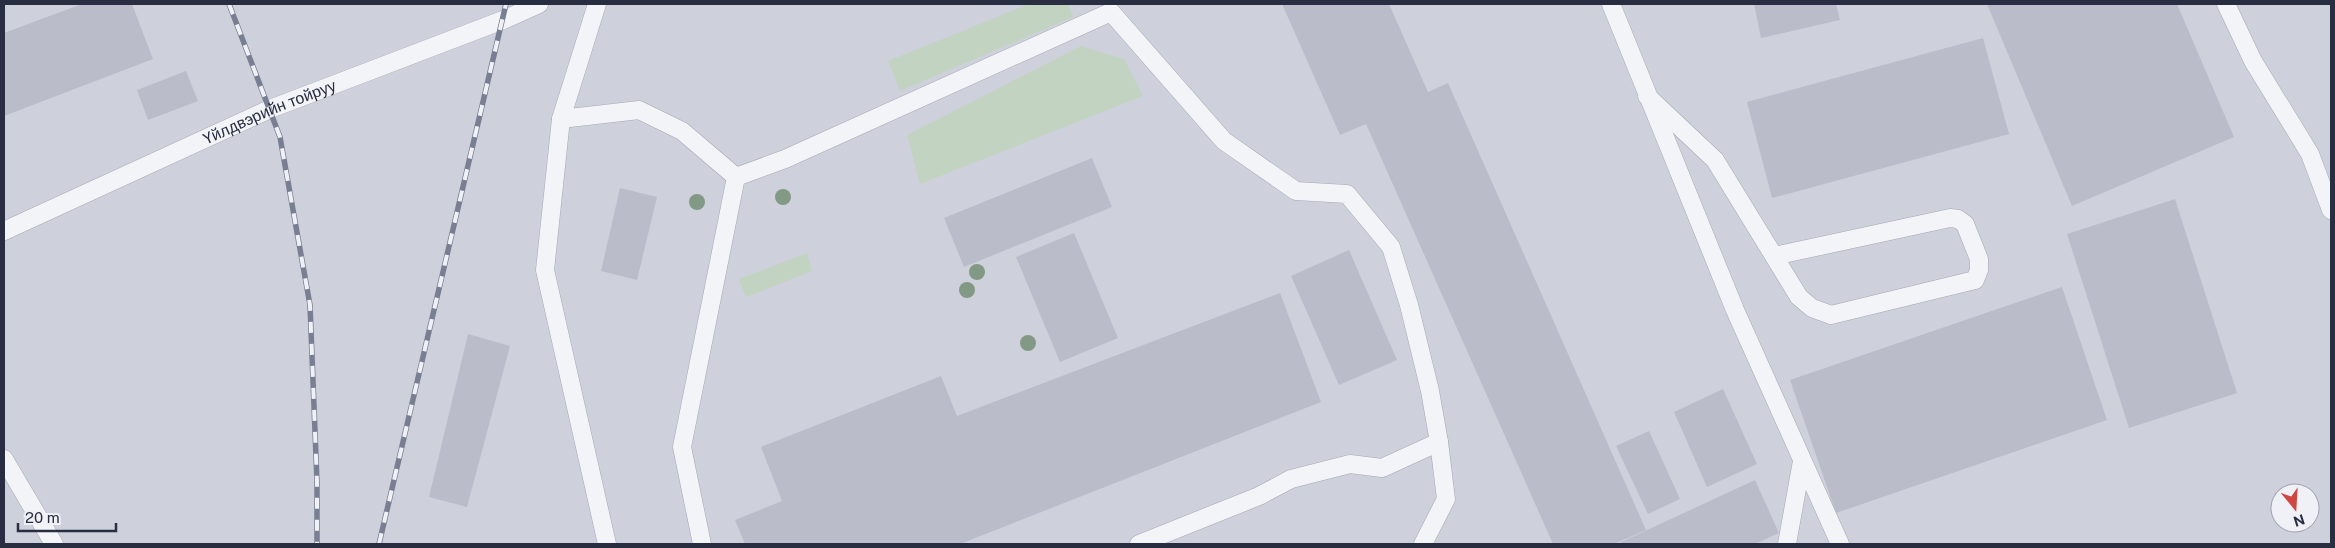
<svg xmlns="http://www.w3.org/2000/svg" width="2335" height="548" font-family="'Public Sans',sans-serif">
	<rect width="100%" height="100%" fill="#e0e2e9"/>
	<path fill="#ced1db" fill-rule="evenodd" d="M4,4H2331V544H4ZM2280,493H2310V523H2280Z"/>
	<g fill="#c2d3c1">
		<path d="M1029,4H1068L1073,17L900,91L888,61Z"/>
		<path d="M1081,46L1124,59L1143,96L920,184L907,135Z"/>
		<path d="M807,253L812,271L746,297L739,279Z"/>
	</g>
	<g fill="#babdc9">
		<path d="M82,4H132L153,59L4,116V33Z"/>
		<path d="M1282,4H1389L1428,92L1448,83L1646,530L1614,544H1553L1366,124L1340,135Z"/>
		<path d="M1754,4H1836L1840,20L1761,38Z"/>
		<path d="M1987,4H2177L2234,137L2072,206Z"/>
		<path d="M1983,38L2009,134L1772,198L1747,102Z"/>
		<path d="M186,71L198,101L148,120L137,90Z"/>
		<path d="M1092,158L1112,207L964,267L944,218Z"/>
		<path d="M620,188L657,197L637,280L601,271Z"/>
		<path d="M2175,199L2237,393L2129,428L2067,234Z"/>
		<path d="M1074,233L1118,338L1060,362L1016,257Z"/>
		<path d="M1349,250L1397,360L1339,385L1291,276Z"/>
		<path d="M2062,287L2107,420L1836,513L1790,380Z"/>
		<path d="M1280,293L1321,402L960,544H745L735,520L782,501L761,447L941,376L957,416Z"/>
		<path d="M468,334L510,346L467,507L429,497Z"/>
		<path d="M1723,389L1757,464L1707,487L1674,412Z"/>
		<path d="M1649,431L1680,499L1648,514L1616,446Z"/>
		<path d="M1755,480L1779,533L1755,544H1617Z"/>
	</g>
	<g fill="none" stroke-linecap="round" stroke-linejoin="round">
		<defs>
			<g id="lane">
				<path d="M597,4L561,119L545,270L607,544"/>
				<path d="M1611,4L1735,310L1840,544"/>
				<path d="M2226,4L2253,61L2310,154L2331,210"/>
				<path d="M1647,96L1715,160L1799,297L1812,308L1831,315L1975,280L1979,270V259L1965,224L1958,219L1950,218L1774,256"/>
				<path d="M561,119L639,110L682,131L736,177"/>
				<path d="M736,177L785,159L1111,12L1224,141L1296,191L1347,194L1391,247L1409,305L1430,391L1439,442L1382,468L1350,464L1291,479L1259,496L1139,544"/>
				<path id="s1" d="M4,231L270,109L503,20L539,4"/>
				<path d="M4,459L54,544"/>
				<path d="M702,544L682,447L736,177"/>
				<path d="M1423,544L1446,499L1439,442"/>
				<path d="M1787,544L1802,461"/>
			</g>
		</defs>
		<use href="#lane" stroke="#a5a8b3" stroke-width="19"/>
		<use href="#lane" stroke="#f3f4f7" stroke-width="18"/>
		<defs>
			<g id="rail">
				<path d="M229,4L280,137L310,305L317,482V544"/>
				<path d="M379,544L506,4"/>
			</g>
		</defs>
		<use href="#rail" stroke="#797f93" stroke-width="5.5"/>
		<use href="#rail" stroke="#eff1f7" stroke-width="4" stroke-dasharray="11" stroke-linecap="butt"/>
	</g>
	<g fill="#829986">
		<circle cx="783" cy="197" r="8"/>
		<circle cx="697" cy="202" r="8"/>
		<circle cx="977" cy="272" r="8"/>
		<circle cx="967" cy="290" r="8"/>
		<circle cx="1028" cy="343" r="8"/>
	</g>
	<g text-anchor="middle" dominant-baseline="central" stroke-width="5" stroke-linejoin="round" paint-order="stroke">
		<g font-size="16" fill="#282d41" stroke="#eff1f7">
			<text stroke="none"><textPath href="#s1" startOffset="291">Үйлдвэрийн тойруу</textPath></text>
		</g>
	</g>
	<rect width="2335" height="548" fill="none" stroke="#282d41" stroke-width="10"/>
	<g transform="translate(2295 508) rotate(162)"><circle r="24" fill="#eff1f7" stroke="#9fa3ae"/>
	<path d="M0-4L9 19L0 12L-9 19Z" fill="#d04643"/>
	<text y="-8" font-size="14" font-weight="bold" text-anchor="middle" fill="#282d41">N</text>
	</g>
	<path d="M18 523v8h98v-8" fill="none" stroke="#282d41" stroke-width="2.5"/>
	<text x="25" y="523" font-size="15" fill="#282d41" stroke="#eff1f7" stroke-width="4" paint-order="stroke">20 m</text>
</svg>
